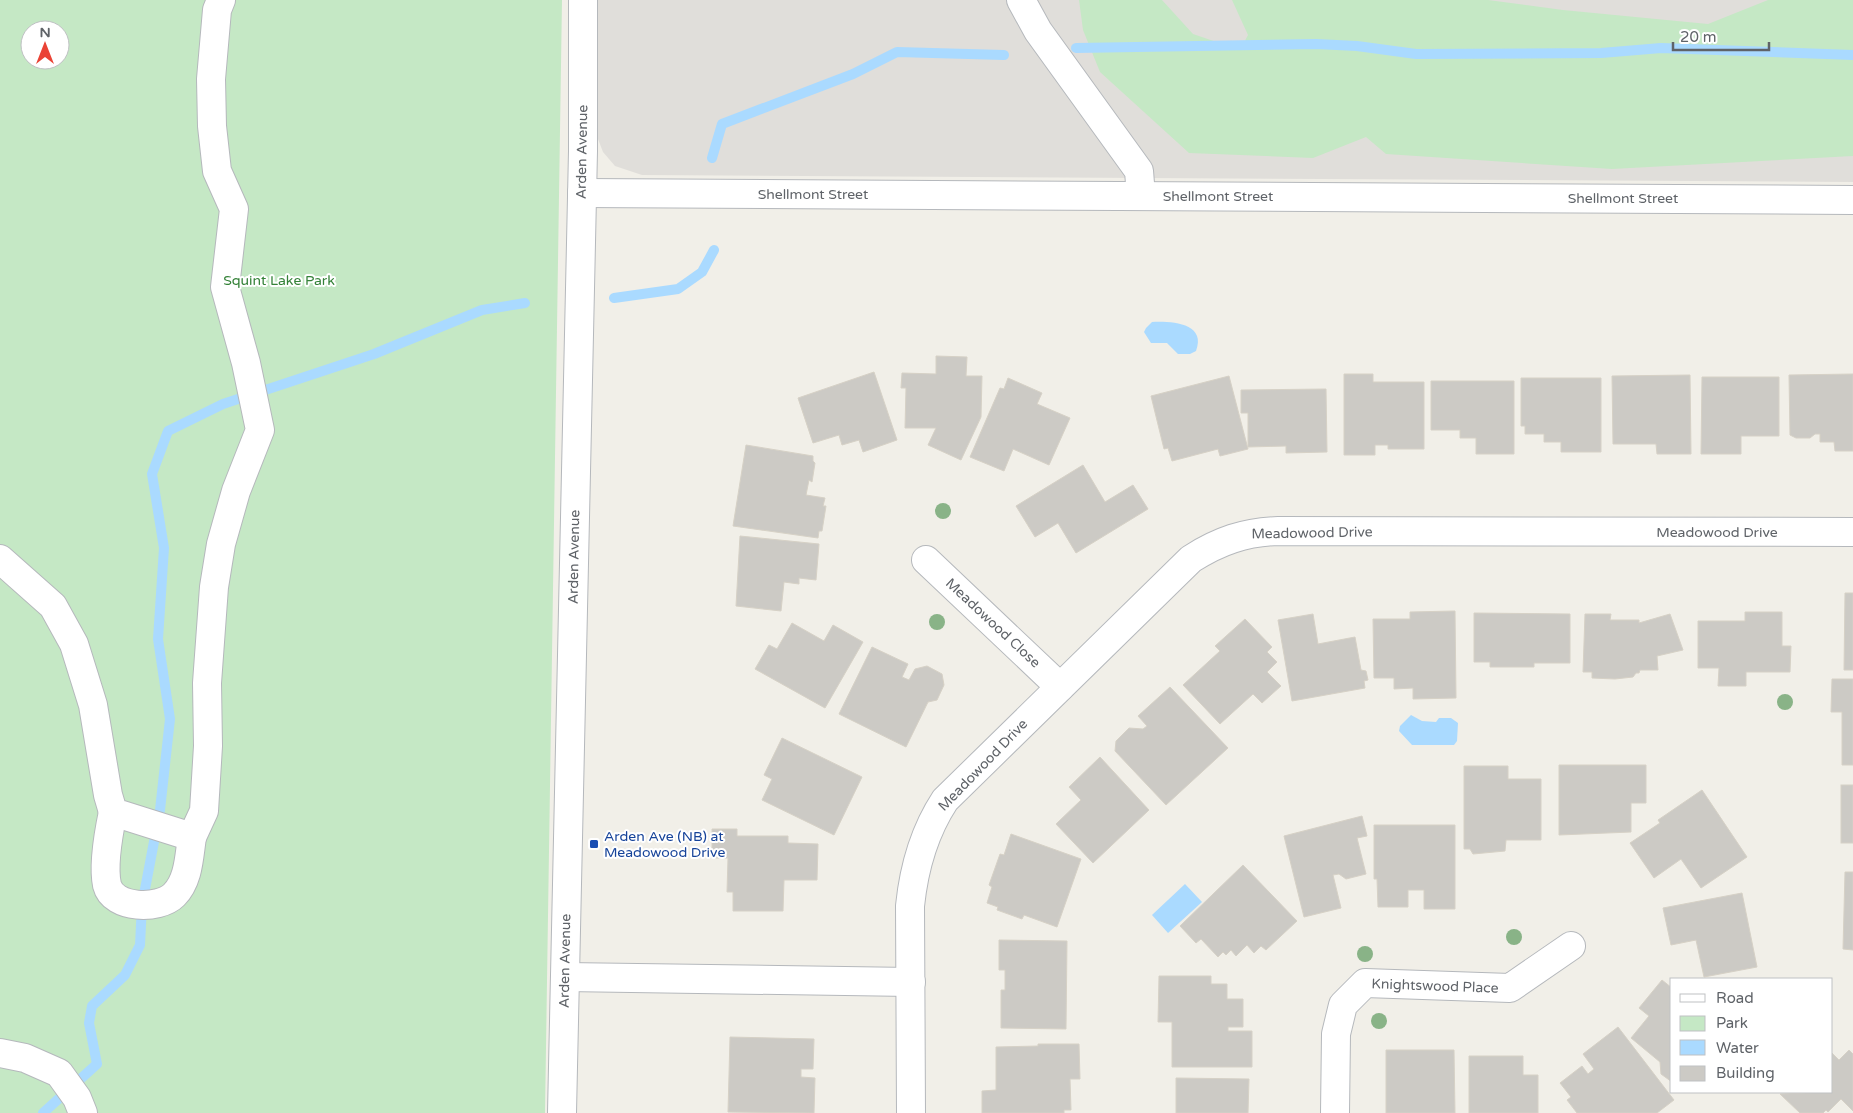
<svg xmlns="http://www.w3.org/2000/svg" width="1853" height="1113" font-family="'Varela Round',sans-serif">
	<rect width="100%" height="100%" fill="#f1efe8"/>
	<path fill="#e0deda" d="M597,0H1853V182L642,175L615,166L603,152L598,139L596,127Z"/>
	<g fill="#c5e8c5" fill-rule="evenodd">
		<path d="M0,0H562L545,1113H0ZM30,30H60V60H30Z"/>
		<path d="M1079,0H1162L1193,34L1240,50L1248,35L1232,0H1488L1563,10L1708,24L1768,0H1853V156L1612,169L1386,154L1366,137L1313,158L1189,153L1100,72L1083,30Z"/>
	</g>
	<g fill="#aadaff">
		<path d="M1152,322C1171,321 1207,323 1196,351L1190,354H1178L1167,343H1151L1144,332L1146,328Z"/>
		<path d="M1411,715L1422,721L1436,722L1439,718H1451L1458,723L1457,741L1454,745H1412L1399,731L1400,726Z"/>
		<path d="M1185,884L1202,902L1168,933L1152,915Z"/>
	</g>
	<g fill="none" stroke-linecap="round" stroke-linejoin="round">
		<g stroke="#aadaff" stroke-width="10">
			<path d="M1076,48L1316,44L1357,46L1416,54L1601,53L1661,48L1853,55"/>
			<path d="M712,158L722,124L853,74L897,52L1004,55"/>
			<path d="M614,298L678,289L702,272L714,250"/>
			<path d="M43,1113L97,1064L89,1023L92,1006L125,975L140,945L142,905L160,810L170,719L158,639L164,548L152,474L168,431L223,404L374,354L482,310L525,303"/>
		</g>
	</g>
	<g fill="#cccac5" stroke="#d6d1c6">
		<path d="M936,356L967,357L966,376H982L981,417L961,460L928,445L936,428H905L906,388H901L902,373L936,374Z"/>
		<path d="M874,372L897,440L863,452L859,440L842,445L839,435L813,443L798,398Z"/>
		<path d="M1344,374H1373V382H1424V449H1388V445H1375V455H1344Z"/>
		<path d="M1853,374V451H1835L1834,442H1820V434H1815L1810,438H1796L1790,435L1789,375Z"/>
		<path d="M1690,375L1691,454H1657L1656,444H1613L1612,376Z"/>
		<path d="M1229,376L1248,449L1220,456L1218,449L1172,461L1168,448L1164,449L1151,396Z"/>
		<path d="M1702,377H1779V436H1741V454H1701Z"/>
		<path d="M1008,378L1042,393L1037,404L1070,418L1049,465L1013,449L1004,471L970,457L1000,388L1004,389Z"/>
		<path d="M1521,378H1601V452H1561V442H1544V434H1525V426H1521Z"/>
		<path d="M1431,381H1514V454H1476V438H1460V430H1431Z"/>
		<path d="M1326,389L1327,452L1286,453V446L1248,447V413H1241V390Z"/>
		<path d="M746,445L813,456V461L815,463L812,482L809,480L806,495L825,498L823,506H826L822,531H819L818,538L733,526Z"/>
		<path d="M1083,465L1105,502L1133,485L1148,509L1076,553L1058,523L1035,537L1016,506Z"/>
		<path d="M740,536L819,544L816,580L799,578V584L784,582L781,611L736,606Z"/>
		<path d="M1845,593H1853V670H1844Z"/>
		<path d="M1455,611L1456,698L1413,699V688L1394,689V678H1374L1373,619H1410V612Z"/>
		<path d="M1745,612H1782V646H1791L1790,672H1746V686H1718L1719,668H1698V621H1745Z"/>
		<path d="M1474,613L1570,614V663H1534V667H1490V662H1474Z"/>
		<path d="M1313,614L1318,644L1355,637L1361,670L1366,671L1368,680L1364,681L1365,688L1292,701L1278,620Z"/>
		<path d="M1585,614H1611L1610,620H1639V623L1670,614L1683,650L1657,656L1658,670H1640L1639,673H1636L1633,677L1615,679L1592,678V672H1583Z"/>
		<path d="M1245,619L1272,647L1267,652L1277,662L1267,672L1281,686L1262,703L1253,694L1220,724L1183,685L1220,651L1215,646Z"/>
		<path d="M792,623L824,641L833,625L863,642L825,708L755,669L769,645L777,649Z"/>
		<path d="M872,647L908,664L902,677L909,680L915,669L927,666L942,674L944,685L937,700L928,702L906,747L839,714Z"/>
		<path d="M1832,679H1853V765H1842V712H1831Z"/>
		<path d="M1170,687L1228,748L1166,805L1115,751L1116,741L1129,728L1143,729L1147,726L1138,716Z"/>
		<path d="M782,738L862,777L834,835L762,800L772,779L764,775Z"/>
		<path d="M1100,757L1149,810L1093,863L1056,824L1081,800L1069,787Z"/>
		<path d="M1559,765H1646V803H1631V832L1559,835Z"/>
		<path d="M1464,766H1508V779H1541V840H1506L1505,851L1473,854L1470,849H1464Z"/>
		<rect x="1841" y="785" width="12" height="58"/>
		<path d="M1702,790L1747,857L1701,888L1681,859L1654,878L1630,843L1660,823L1658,820Z"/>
		<path d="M1362,816L1367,836L1357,838L1366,874L1346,879L1339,874L1333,875L1341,908L1304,917L1284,836Z"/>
		<path d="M1374,825H1455V909H1424V890H1408V907H1378L1377,879H1374Z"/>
		<path d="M712,829H737V836H788V843L818,844L817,880H784L783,911H733V892H727L728,858H712Z"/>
		<path d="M1011,834L1081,859L1057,927L1024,915L1022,919L997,910L998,907L987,903L992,887L989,885L1000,854L1004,855Z"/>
		<path d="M1243,865L1297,921L1266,950L1261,946L1254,953L1247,945L1236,956L1231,950L1226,955L1223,952L1218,957L1201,939L1196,943L1180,926Z"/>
		<path d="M1845,872H1853V950L1843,949Z"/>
		<path d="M1742,893L1757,967L1704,977L1696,940L1671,945L1663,908Z"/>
		<path d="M999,940L1067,941L1066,1029L1001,1028V990H1005V970H999Z"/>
		<path d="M1159,976H1211V984H1227V999H1243V1027H1228V1031H1252V1067H1172V1022H1158Z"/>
		<path d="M1662,980L1672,988V1082L1661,1074L1660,1062L1631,1038L1649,1016L1639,1008Z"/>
		<path d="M1618,1027L1674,1100L1657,1113H1577L1567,1100L1571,1097L1560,1083L1582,1066L1588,1074L1594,1069L1583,1054Z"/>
		<path d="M730,1037L814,1039L813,1069H801V1077L815,1078L814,1113L728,1112Z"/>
		<path d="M1038,1044H1079L1080,1079H1070L1071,1110H1064V1113H982V1091L996,1090V1047L1038,1046Z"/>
		<path d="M1386,1050H1454L1455,1113H1386Z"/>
		<path d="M1849,1050L1853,1054V1111L1841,1099L1828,1112L1826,1110L1823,1113H1800L1780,1094L1832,1092V1053L1839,1060Z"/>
		<path d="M1469,1056H1523V1075H1538V1113H1469Z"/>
		<path d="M1176,1078L1249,1079L1248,1113H1176Z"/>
	</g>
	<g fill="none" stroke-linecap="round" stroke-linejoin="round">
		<defs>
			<g id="minor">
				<path d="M1021,0L1038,31L1139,171L1141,196"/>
				<path d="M582,193L1853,200"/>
				<path d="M0,559L53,606L74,644L93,705L108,795L113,812L192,837L204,811L208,746L207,683L214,587L221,544L236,491L260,430L246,363L225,287L234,209L217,171L212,126L211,79L217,10L221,0"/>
				<path d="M926,560L1060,687"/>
				<path d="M113,812C109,831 103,866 107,885C113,909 159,910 174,895C189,880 189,856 192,837"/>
				<path d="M565,977L911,982"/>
				<path d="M0,1053L25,1058L59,1073L77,1098L83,1113"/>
				<path d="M562,1113L583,151V0"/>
				<path d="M911,1113L910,906C914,867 924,832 945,800L1191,559C1219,541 1245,532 1278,531L1853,532"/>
				<path d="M1335,1113L1336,1034L1343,1005L1365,983L1510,988L1571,946"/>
			</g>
		</defs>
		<use href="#minor" stroke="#b5b8bc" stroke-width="30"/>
		<use href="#minor" stroke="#fff" stroke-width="28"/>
	</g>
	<g fill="#89b387">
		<circle cx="943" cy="511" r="8"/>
		<circle cx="937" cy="622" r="8"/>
		<circle cx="1785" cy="702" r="8"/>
		<circle cx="1514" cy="937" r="8"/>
		<circle cx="1365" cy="954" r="8"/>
		<circle cx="1379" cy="1021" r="8"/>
	</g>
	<rect fill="#1a4fb4" stroke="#fff" stroke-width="2" x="589" y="839" width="10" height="10" rx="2.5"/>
	<g text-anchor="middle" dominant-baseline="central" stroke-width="4" stroke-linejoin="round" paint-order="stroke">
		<g font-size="14" fill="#5f6368" stroke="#fff">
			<text transform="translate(582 152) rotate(-89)">Arden Avenue</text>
			<text x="813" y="194">Shellmont Street</text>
			<text x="1218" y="196">Shellmont Street</text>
			<text x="1623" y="198">Shellmont Street</text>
			<text x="1717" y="532">Meadowood Drive</text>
			<text transform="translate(1312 533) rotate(-1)">Meadowood Drive</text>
			<text transform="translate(574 557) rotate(-89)">Arden Avenue</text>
			<text transform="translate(993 623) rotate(43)">Meadowood Close</text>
			<text transform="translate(983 765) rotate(-46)">Meadowood Drive</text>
			<text transform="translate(565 961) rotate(-89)">Arden Avenue</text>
			<text transform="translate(1435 986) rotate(2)">Knightswood Place</text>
		</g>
		<g font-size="14" fill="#348238" stroke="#fff">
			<text x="279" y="280">Squint Lake Park</text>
		</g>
		<g font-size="14" fill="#164399" stroke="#fff" text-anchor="start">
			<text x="604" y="836">Arden Ave (NB) at<tspan x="604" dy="16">Meadowood Drive</tspan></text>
		</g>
	</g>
	<rect x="1670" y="978" width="162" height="115" fill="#ffffff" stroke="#bfc1c3"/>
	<rect x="1680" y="994" width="25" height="8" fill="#ffffff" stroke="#bfc1c3"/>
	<text x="1716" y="1003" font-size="15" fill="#5f6368">Road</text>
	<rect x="1680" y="1016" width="25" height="15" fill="#c5e8c5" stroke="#bfc1c3"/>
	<text x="1716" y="1028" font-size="15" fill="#5f6368">Park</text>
	<rect x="1680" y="1040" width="25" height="15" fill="#aadaff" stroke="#bfc1c3"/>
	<text x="1716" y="1053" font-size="15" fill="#5f6368">Water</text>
	<rect x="1680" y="1066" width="25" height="15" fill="#cccac5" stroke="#bfc1c3"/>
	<text x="1716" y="1078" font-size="15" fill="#5f6368">Building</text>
	<g transform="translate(45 45)"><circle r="24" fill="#ffffff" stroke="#bfc1c3"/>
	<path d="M0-4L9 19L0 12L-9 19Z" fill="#ea4335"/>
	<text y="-8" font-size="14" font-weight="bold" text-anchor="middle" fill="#5f6368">N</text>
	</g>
	<path d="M1673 42v8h96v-8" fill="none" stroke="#5f6368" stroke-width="2.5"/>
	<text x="1680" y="42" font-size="15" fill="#5f6368" stroke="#ffffff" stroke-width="4" paint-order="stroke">20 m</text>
</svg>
